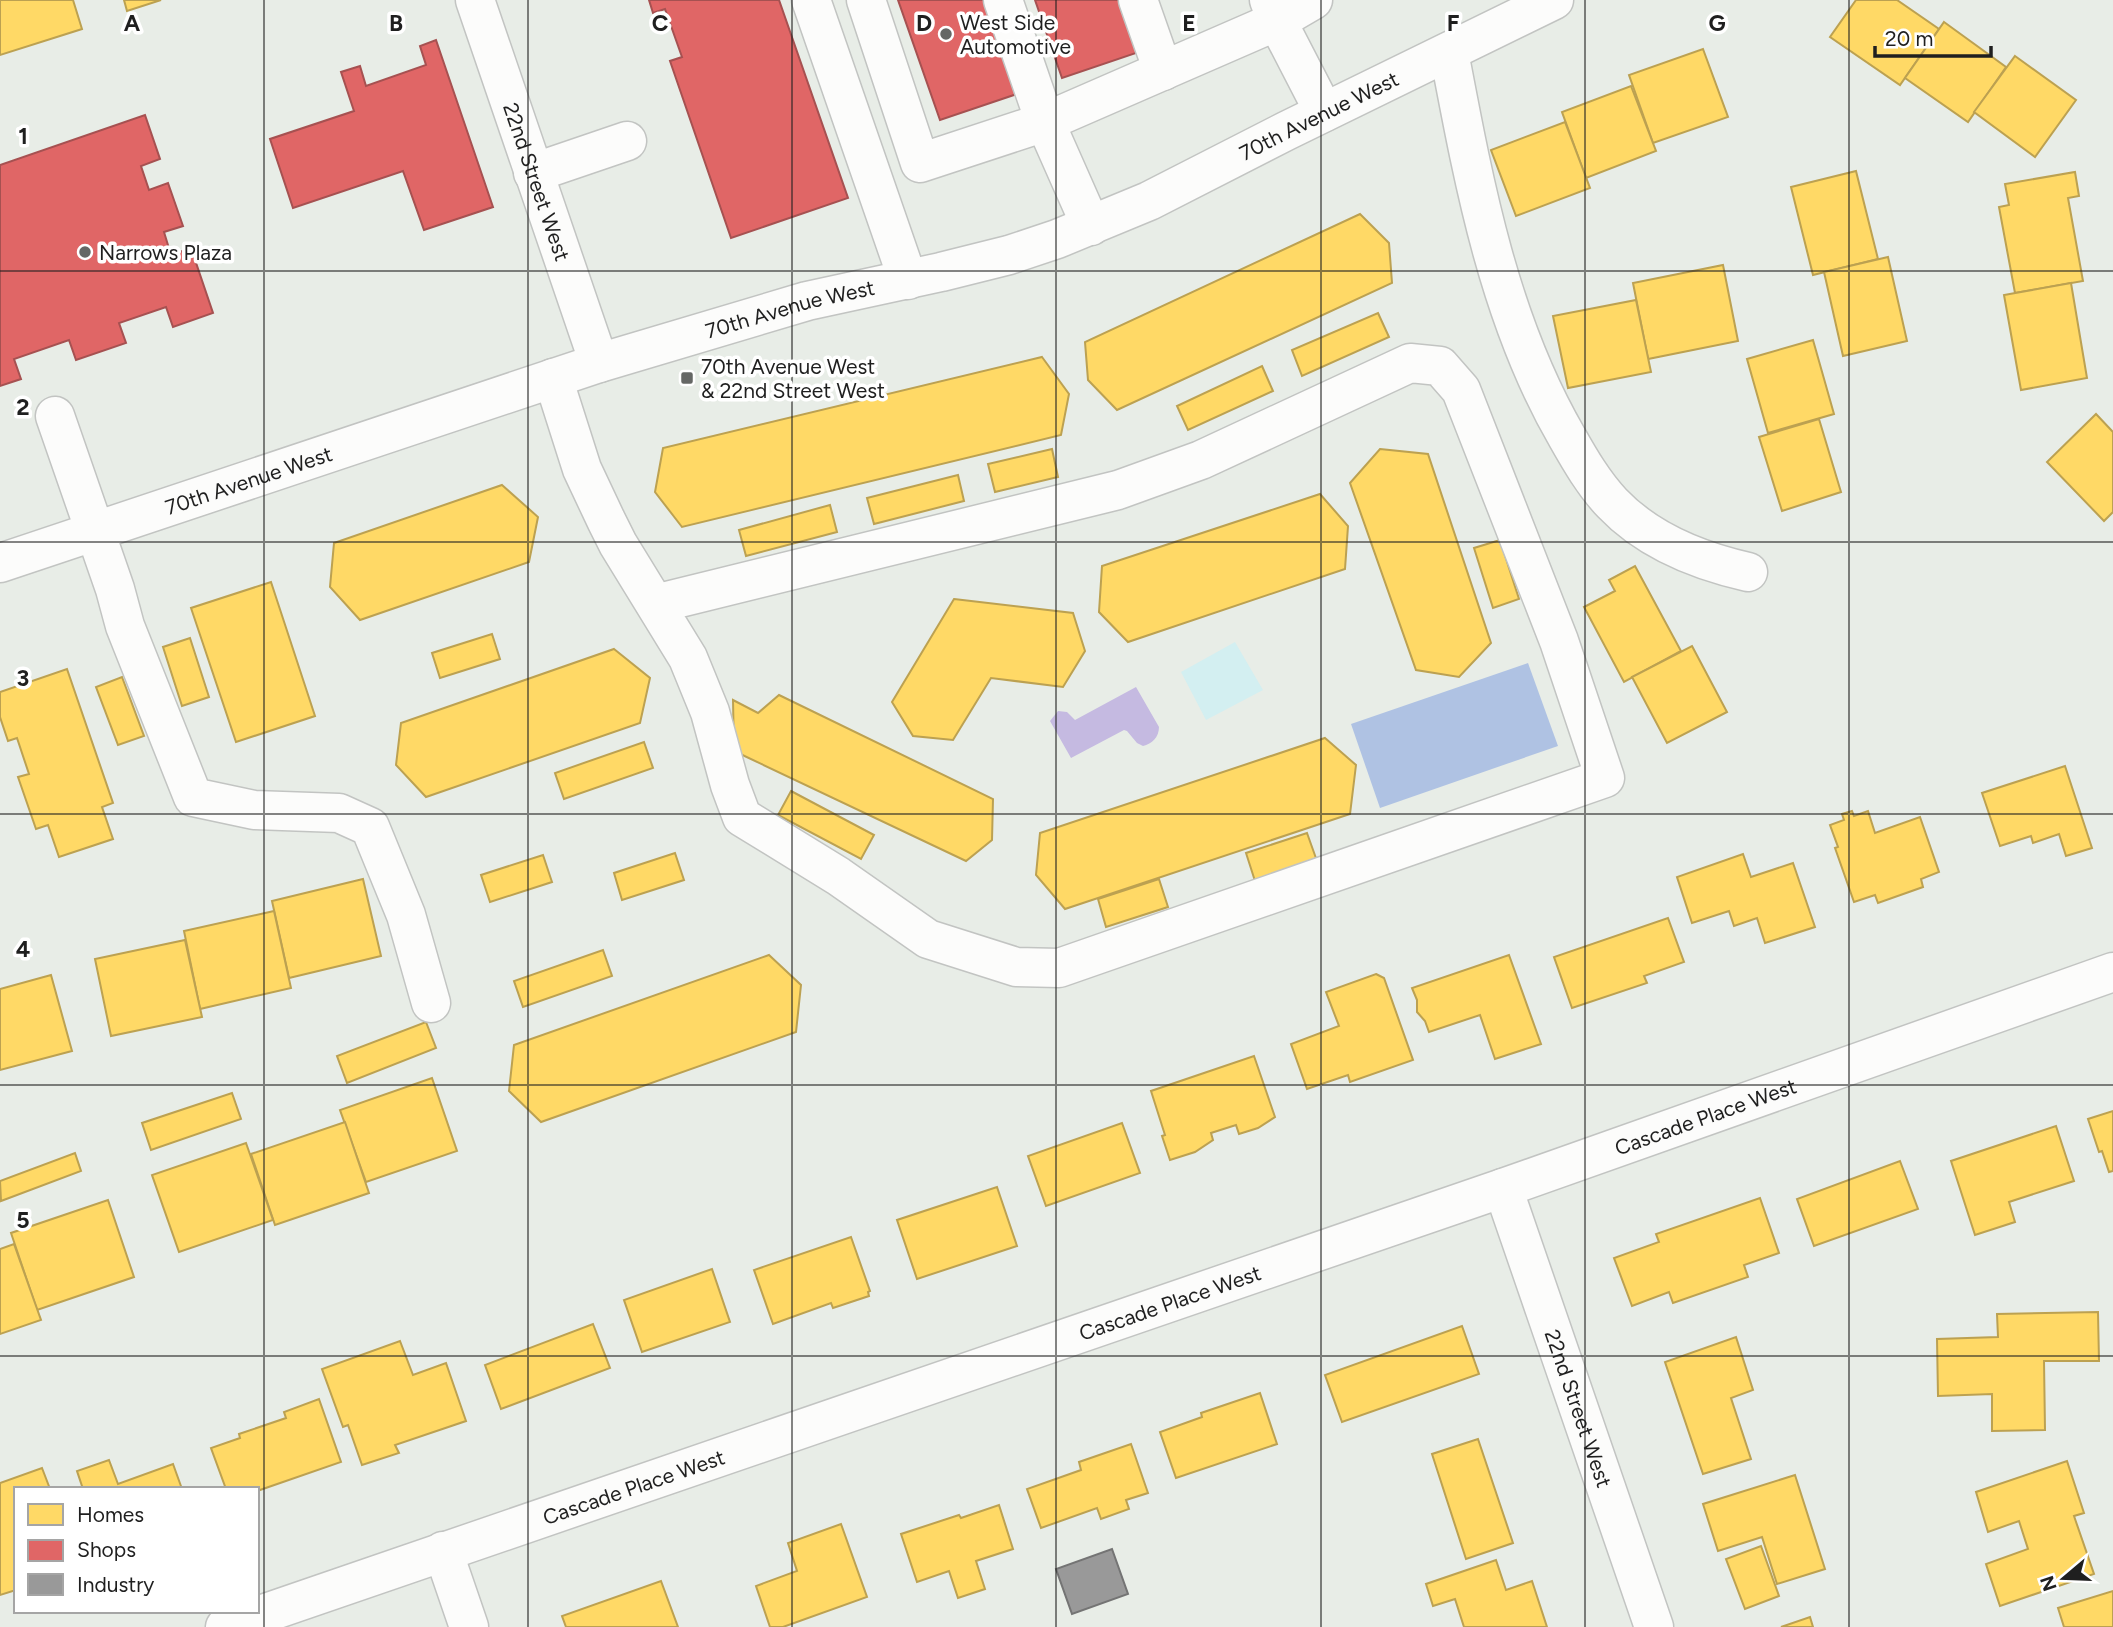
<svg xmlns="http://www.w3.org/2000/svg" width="2113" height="1627" font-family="Figtree,sans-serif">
	<rect width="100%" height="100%" fill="#e8ede7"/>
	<path fill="#d3eff1" d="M1235,642L1263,690L1206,720L1181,672Z"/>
	<path fill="#afc2e3" d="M1528,663L1558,746L1380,808L1351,724Z"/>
	<path fill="#c5bae1" d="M1136,687L1159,727C1159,737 1152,744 1143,746L1137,743L1127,731L1124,730L1071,758L1050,721L1058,711L1067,712L1075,720Z"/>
	<g fill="#ffd966" stroke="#bca151" stroke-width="2">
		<path d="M0,0H73L82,29L0,55Z"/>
		<path d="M124,0H161L127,11Z"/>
		<path d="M1856,0H1897L1939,29L1900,85L1830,37Z"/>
		<path d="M1944,22L2006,67L1968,122L1905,78Z"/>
		<path d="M1703,49L1728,117L1653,143L1629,75Z"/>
		<path d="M2015,56L2076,100L2035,157L1974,112Z"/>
		<path d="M1631,86L1656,151L1586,178L1562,112Z"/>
		<path d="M1565,122L1590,188L1516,216L1491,150Z"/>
		<path d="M1856,171L1878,259L1813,275L1791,187Z"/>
		<path d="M2075,172L2079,196L2068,198L2083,281L2015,293L1999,207L2009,205L2005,184Z"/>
		<path d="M1360,214L1389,243L1392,283L1117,410L1088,380L1085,342Z"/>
		<path d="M1888,257L1907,341L1843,356L1824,272Z"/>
		<path d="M1723,265L1738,341L1648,359L1633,283Z"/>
		<path d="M2071,283L2087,378L2021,390L2004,295Z"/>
		<path d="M1636,300L1651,372L1568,388L1553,316Z"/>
		<path d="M1378,313L1389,337L1302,376L1292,350Z"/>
		<path d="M1813,340L1834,414L1768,433L1747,359Z"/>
		<path d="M1042,357L1069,394L1061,435L682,527L655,492L663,448Z"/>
		<path d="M1262,366L1273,391L1188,430L1177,406Z"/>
		<path d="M2096,414L2113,432V512L2104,521L2047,462Z"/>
		<path d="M1819,419L1841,492L1782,511L1759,437Z"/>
		<path d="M1052,449L1058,477L995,492L988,464Z"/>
		<path d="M1380,449L1428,454L1491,643L1459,677L1416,670L1350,483Z"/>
		<path d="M958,475L964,501L874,524L867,498Z"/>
		<path d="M502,485L538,517L529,562L360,620L330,587L334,543Z"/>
		<path d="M1320,494L1348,526L1345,569L1128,642L1099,612L1102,566Z"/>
		<path d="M830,505L837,532L746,556L739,530Z"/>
		<path d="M1500,540L1519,599L1493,608L1474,548Z"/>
		<path d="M1635,566L1681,651L1624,682L1584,607L1615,591L1609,580Z"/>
		<path d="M271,582L315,716L236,742L191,608Z"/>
		<path d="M954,599L1073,613L1085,651L1063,687L991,678L953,740L913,736L892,702Z"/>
		<path d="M492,634L500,659L440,678L432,653Z"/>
		<path d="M190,638L209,697L182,706L163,647Z"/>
		<path d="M1692,646L1727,712L1667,743L1632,677Z"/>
		<path d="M614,649L650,678L640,723L426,797L396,765L401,723Z"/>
		<path d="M67,669L113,803L102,807L113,839L59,857L48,825L36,829L18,777L29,774L17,738L8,741L0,717V692Z"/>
		<path d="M122,677L144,736L118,745L96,687Z"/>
		<path d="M779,695L993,799L992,840L966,861L734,751L733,700L758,713Z"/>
		<path d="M1325,738L1356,765L1350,814L1065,909L1036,875L1040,833Z"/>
		<path d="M644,742L653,768L564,799L555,773Z"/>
		<path d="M2065,766L2092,848L2066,856L2059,834L2033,843L2031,836L2000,846L1982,793Z"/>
		<path d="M791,791L874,835L861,859L778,815Z"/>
		<path d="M1852,811L1854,816L1868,811L1875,833L1920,817L1939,872L1921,879L1923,887L1878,903L1875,895L1854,902L1835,848L1838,847L1830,825L1844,820L1842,814Z"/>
		<path d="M1307,833L1317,861L1255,881L1246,853Z"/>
		<path d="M675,853L684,880L622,900L614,873Z"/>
		<path d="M1743,854L1751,877L1793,863L1815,927L1765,943L1757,918L1734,926L1729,911L1692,923L1677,877Z"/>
		<path d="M543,855L552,882L490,902L481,875Z"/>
		<path d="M363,879L381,956L289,978L272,901Z"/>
		<path d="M1159,879L1168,907L1106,927L1098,899Z"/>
		<path d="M274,911L291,988L200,1009L184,931Z"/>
		<path d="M1668,918L1684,962L1644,976L1647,983L1572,1008L1554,957Z"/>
		<path d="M185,940L202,1017L111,1036L95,959Z"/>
		<path d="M603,950L612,976L523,1007L514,981Z"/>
		<path d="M769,955L801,985L796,1032L541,1122L509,1091L514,1045Z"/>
		<path d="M1509,955L1541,1044L1495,1059L1480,1015L1429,1032L1425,1021L1417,1012V1000L1412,988Z"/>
		<path d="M1376,974L1384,978L1413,1060L1350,1082L1348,1075L1307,1089L1291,1044L1339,1026L1326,992Z"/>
		<path d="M51,975L72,1051L0,1070V989Z"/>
		<path d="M426,1022L436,1048L347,1083L337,1056Z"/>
		<path d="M1254,1056L1275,1117L1258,1128L1239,1134L1236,1125L1211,1133L1213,1140L1195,1152L1170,1160L1162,1136L1165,1135L1151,1091Z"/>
		<path d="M432,1078L457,1151L366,1182L340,1110Z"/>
		<path d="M232,1093L241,1119L151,1150L142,1123Z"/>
		<path d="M2113,1111V1171L2109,1172L2102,1151L2099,1152L2088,1119Z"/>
		<path d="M345,1122L369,1193L275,1225L251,1154Z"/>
		<path d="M1122,1123L1140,1173L1046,1206L1028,1156Z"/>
		<path d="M2056,1126L2074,1181L2009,1202L2015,1222L1975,1235L1951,1161Z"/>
		<path d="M246,1143L273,1220L179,1252L152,1175Z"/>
		<path d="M75,1153L81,1171L1,1201L0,1181Z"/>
		<path d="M1900,1161L1918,1209L1814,1246L1797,1199Z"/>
		<path d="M997,1187L1017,1246L917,1279L897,1220Z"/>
		<path d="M1760,1198L1779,1253L1744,1265L1748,1277L1673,1303L1669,1292L1632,1306L1614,1258L1659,1242L1656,1234Z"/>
		<path d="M108,1200L134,1277L37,1310L11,1233Z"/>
		<path d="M851,1237L870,1291L868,1292L869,1296L833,1308L831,1303L773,1324L754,1270Z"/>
		<path d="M14,1244L41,1320L0,1334V1249Z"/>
		<path d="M712,1269L730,1322L642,1352L624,1300Z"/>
		<path d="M2098,1312L2099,1361H2044L2045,1430L1992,1431V1394L1938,1396L1937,1339L1998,1337L1997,1314Z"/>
		<path d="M593,1324L610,1368L501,1409L485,1365Z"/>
		<path d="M1462,1326L1479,1374L1342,1422L1325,1375Z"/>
		<path d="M1736,1337L1753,1390L1731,1398L1751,1459L1703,1474L1665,1362Z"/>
		<path d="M400,1341L413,1375L446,1363L466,1421L395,1445L399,1453L362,1465L348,1425L343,1427L322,1369Z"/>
		<path d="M1260,1393L1277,1444L1176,1478L1160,1432L1202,1417L1201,1413Z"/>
		<path d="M319,1399L341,1462L257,1491V1489H226L211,1448L240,1438L239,1434L286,1418L284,1412Z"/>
		<path d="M1478,1439L1513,1543L1466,1559L1432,1454Z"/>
		<path d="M1131,1444L1148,1493L1126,1500L1129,1509L1101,1519L1097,1508L1041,1528L1027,1489L1081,1470L1079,1462Z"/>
		<path d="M109,1460L118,1484L173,1464L182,1489H83L77,1471Z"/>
		<path d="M2067,1461L2084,1513L2074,1516L2094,1574L2000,1606L1986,1564L2028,1549L2019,1521L1988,1532L1976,1492Z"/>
		<path d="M42,1468L50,1489H16V1590L0,1595V1483Z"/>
		<path d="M1795,1475L1825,1569L1777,1584L1762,1537L1718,1551L1703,1504Z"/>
		<path d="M999,1505L1013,1549L976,1561L985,1589L958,1598L949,1571L917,1582L901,1534L959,1515L961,1518Z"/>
		<path d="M841,1524L867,1597L783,1627H770L756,1586L797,1571L788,1543Z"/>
		<path d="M1761,1546L1779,1596L1745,1609L1726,1559Z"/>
		<path d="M1496,1560L1506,1590L1532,1581L1547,1627H1464L1455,1599L1433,1606L1426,1584Z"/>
		<path d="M661,1581L678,1627H566L562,1616Z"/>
		<path d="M2113,1591V1627H2064L2058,1608Z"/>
		<path d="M1810,1617L1813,1627H1781Z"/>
	</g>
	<g fill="#e06666" stroke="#a65151" stroke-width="2">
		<path d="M649,0H779L848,198L731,238L670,61L682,57L665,9L653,13Z"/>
		<path d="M898,0H987L1020,93L940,120Z"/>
		<path d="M1035,0H1124L1142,51L1062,78Z"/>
		<path d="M436,40L493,207L424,230L403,171L293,208L270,139L354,111L341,72L360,66L366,86L426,65L420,46Z"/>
		<path d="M145,115L160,159L141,166L149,190L168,183L183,226L164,232L171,255L191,248L213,313L173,327L166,307L119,323L126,343L76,360L69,340L14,359L21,379L0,386V165Z"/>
	</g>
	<path fill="#999" stroke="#747474" stroke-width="2" d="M1112,1549L1128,1594L1072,1614L1056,1569Z"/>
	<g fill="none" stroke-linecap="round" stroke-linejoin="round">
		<defs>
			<g id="minor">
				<path id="s1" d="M475,0L599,363"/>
				<path d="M811,0L908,280"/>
				<path d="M866,0L920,163L1045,122L1277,21L1324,112"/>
				<path d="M1003,0L1045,122L1091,226"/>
				<path d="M1138,0L1163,71"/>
				<path d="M1269,0L1277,21L1313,0"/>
				<path d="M1449,52C1474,184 1499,320 1567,437C1580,460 1594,484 1612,503C1648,541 1699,561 1748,572"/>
				<path d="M533,173L627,141"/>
				<path d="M553,378L582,469L606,520L618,544L688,658L710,712L730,785L742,817L838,876L928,939L1016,967L1059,968L1605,778L1559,641L1461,390L1440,366L1410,363L1201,460L1118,490L655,604"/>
				<path d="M55,416L115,589L125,626L193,797L254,810L339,813L370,827L406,915L431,1003"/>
				<path id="s2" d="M0,563L599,363L807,301L941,272L1009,255L1057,239L1149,201L1286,131L1554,0"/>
				<path id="s3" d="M1503,1188L1654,1627"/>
				<path d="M443,1551L469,1627"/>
				<path id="s4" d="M225,1627L1503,1188L2113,972"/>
			</g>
		</defs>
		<use href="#minor" stroke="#c2c4c2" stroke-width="41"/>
		<use href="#minor" stroke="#fcfcfb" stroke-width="38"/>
	</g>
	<path fill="none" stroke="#1f1f1f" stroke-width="2" stroke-opacity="0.55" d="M264,0V1627M528,0V1627M792,0V1627M1056,0V1627M1321,0V1627M1585,0V1627M1849,0V1627M0,271H2113M0,542H2113M0,814H2113M0,1085H2113M0,1356H2113"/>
	<g fill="#656765" stroke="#fff" stroke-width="2.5">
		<circle cx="946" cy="34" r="7"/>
		<circle cx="85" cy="252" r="7"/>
		<rect x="680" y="371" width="14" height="14" rx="3.5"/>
	</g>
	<g text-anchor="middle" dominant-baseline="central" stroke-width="7" stroke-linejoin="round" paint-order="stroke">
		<g font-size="21" fill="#1f1f1f" stroke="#fff" text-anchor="start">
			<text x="960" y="22">West Side<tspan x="960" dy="24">Automotive</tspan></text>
			<text x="99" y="252">Narrows Plaza</text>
			<text x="701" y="366">70th Avenue West<tspan x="701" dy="24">&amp; 22nd Street West</tspan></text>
		</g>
		<g font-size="21" fill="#1f1f1f" stroke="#fff">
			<text stroke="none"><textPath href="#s2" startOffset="1396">70th Avenue West</textPath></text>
			<text stroke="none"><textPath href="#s1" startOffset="192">22nd Street West</textPath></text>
			<text stroke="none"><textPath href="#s2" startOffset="830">70th Avenue West</textPath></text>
			<text stroke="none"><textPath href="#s2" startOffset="262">70th Avenue West</textPath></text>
			<text stroke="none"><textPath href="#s4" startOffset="1566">Cascade Place West</textPath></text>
			<text stroke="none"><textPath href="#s4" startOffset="999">Cascade Place West</textPath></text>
			<text stroke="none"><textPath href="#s3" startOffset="233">22nd Street West</textPath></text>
			<text stroke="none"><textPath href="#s4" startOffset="432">Cascade Place West</textPath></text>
		</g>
	</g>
	<g font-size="23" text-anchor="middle" font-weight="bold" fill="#1f1f1f" stroke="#fff" stroke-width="7" stroke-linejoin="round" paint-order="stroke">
		<text x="132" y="31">A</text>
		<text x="396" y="31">B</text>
		<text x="660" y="31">C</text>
		<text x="924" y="31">D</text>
		<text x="1189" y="31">E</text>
		<text x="1453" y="31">F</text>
		<text x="1717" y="31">G</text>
		<text x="23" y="144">1</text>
		<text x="23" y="415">2</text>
		<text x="23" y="686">3</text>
		<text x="23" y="957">4</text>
		<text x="23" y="1228">5</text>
	</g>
	<rect x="14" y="1487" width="245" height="126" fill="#ffffff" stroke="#a5a5a5" stroke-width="2"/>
	<rect x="28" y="1504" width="35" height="21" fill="#ffd966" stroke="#a5a5a5" stroke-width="2"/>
	<text x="77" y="1522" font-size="21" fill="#1f1f1f">Homes</text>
	<rect x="28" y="1540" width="35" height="21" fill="#e06666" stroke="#a5a5a5" stroke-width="2"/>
	<text x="77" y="1557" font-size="21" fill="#1f1f1f">Shops</text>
	<rect x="28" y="1574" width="35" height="21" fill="#999999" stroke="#a5a5a5" stroke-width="2"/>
	<text x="77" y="1592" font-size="21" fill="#1f1f1f">Industry</text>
	<g transform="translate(2064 1578) rotate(251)" stroke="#ffffff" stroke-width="5" paint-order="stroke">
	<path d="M0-5L12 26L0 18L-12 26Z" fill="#1f1f1f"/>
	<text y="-10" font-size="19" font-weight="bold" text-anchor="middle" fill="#1f1f1f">N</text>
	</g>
	<path d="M1875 46v10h116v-10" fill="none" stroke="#1f1f1f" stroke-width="3.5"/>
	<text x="1885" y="46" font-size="21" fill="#1f1f1f" stroke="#ffffff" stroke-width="5" paint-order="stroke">20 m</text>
</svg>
